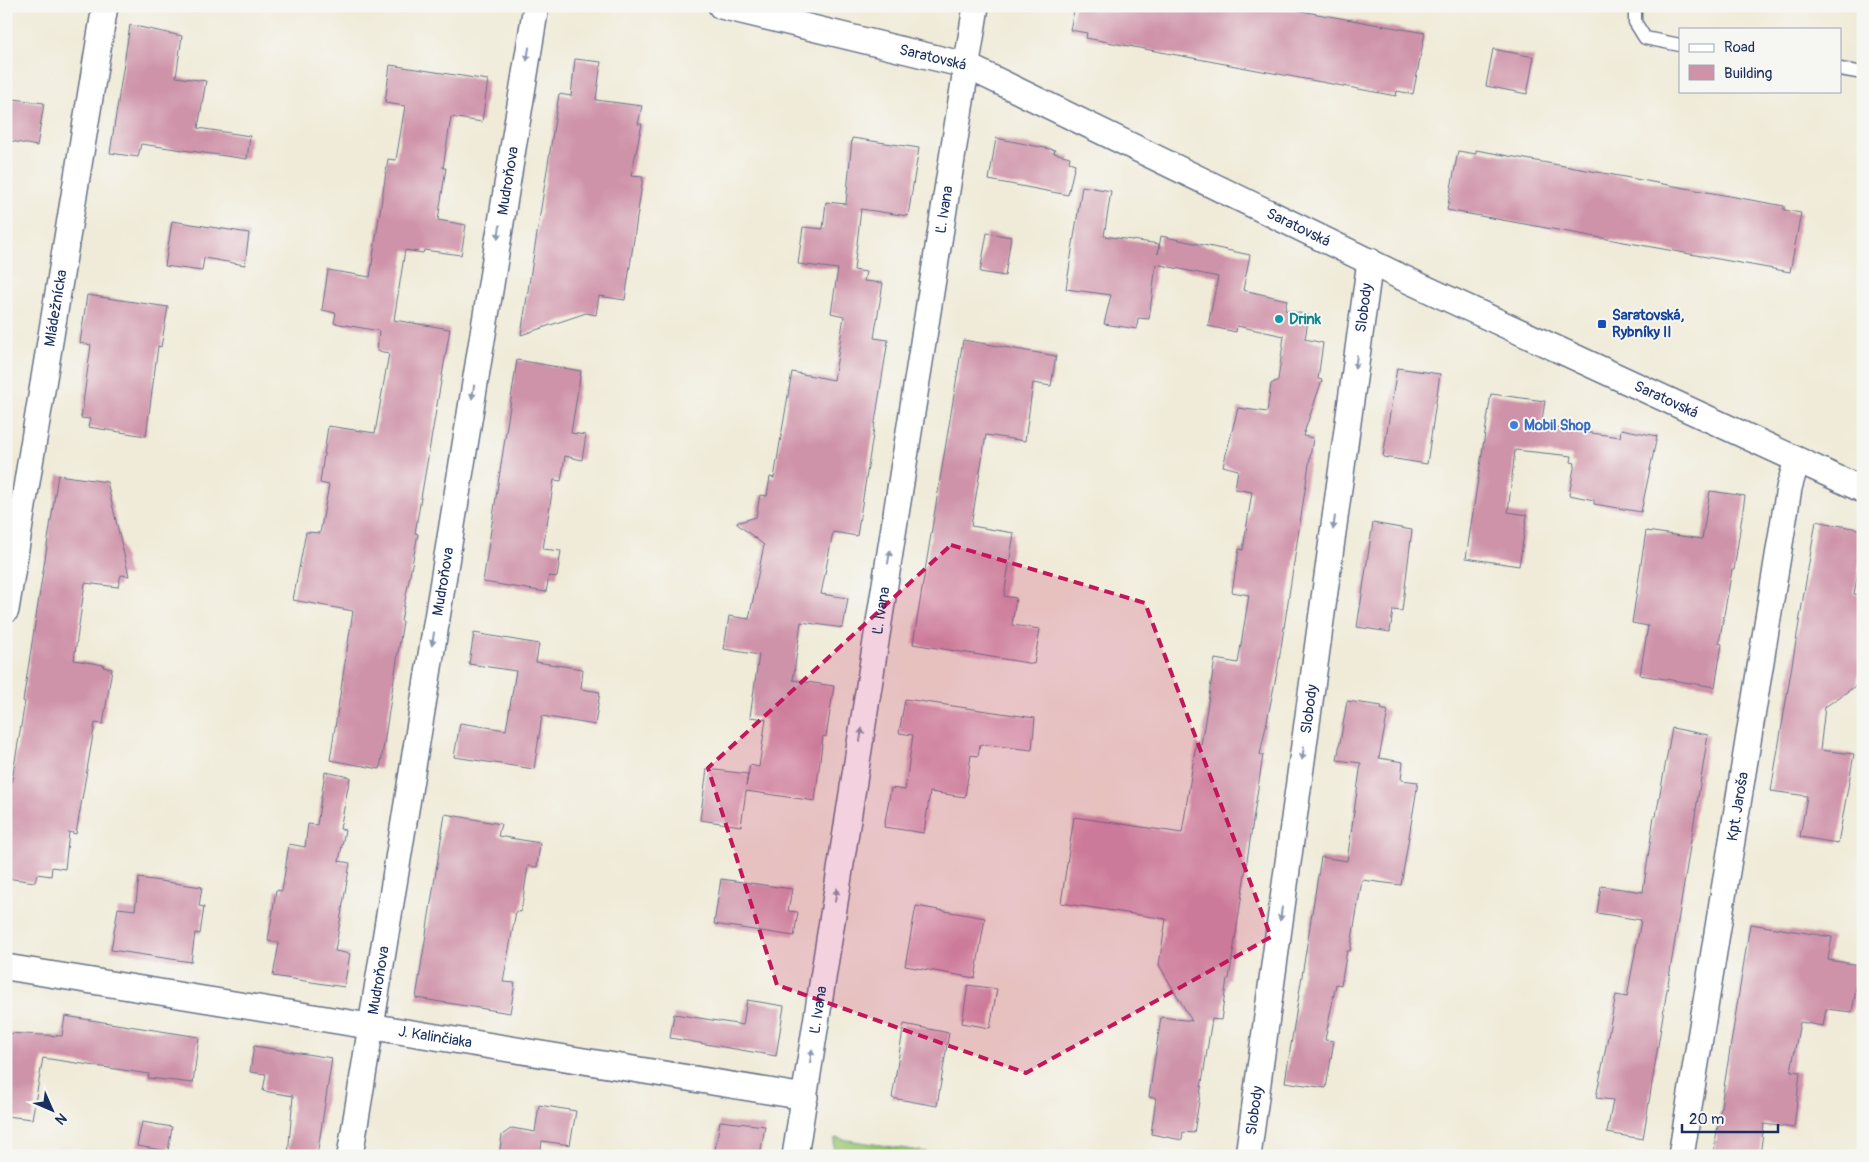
<svg xmlns="http://www.w3.org/2000/svg" width="1869" height="1162" font-family="Pangolin,sans-serif">
	<rect width="100%" height="100%" fill="#f6f6f2"/>
	<filter id="ink" filterUnits="userSpaceOnUse"><feTurbulence type="fractalNoise" baseFrequency=".02" numOctaves="2"/><feDisplacementMap in="SourceGraphic" scale="10" xChannelSelector="R" yChannelSelector="G"/><feConvolveMatrix kernelMatrix="1 2 1 2 8 2 1 2 1" color-interpolation-filters="sRGB"/></filter>
	<filter id="wash" filterUnits="userSpaceOnUse"><feTurbulence type="fractalNoise" baseFrequency=".0096" numOctaves="4" result="noise"/><feDisplacementMap in="SourceGraphic" scale="20" xChannelSelector="R" yChannelSelector="G"/><feGaussianBlur stdDeviation="1.12" result="paint"/><feColorMatrix in="noise" values="0 0 0 0 0 0 0 0 0 0 0 0 0 0 0 0 0 1.4 0 .05"/><feComposite in="paint" operator="in"/></filter>
	<g filter="url(#wash)">
		<rect width="100%" height="100%" fill="#f0ebd8"/>
		<path fill="#97c573" stroke="#597a68" d="M835,1138L952,1156H832Z"/>
		<g id="blocks">
			<g fill="#cf93a9">
				<path d="M1075,6H1272L1425,33L1413,94L1397,91L1396,96L1086,38L1087,33L1070,30Z"/>
				<path d="M130,25L182,36L176,77L206,81L198,128L250,136L247,159L141,144L138,157L110,153Z"/>
				<path d="M1493,49L1534,57L1527,94L1486,86Z"/>
				<path d="M575,59L601,62L596,100L642,106L638,124H642L631,176L643,177L625,300L599,296L596,315L586,313L521,335L559,94L571,96Z"/>
				<path d="M390,65L488,80L482,122L451,117L443,168H446L438,220L466,225L461,255L424,250L423,253L405,250L394,320L450,329L415,533L418,534L401,621H403L380,769L330,760L353,611L293,600L306,532L320,533L329,485L320,483L328,426L375,433L389,353L377,351L379,331L334,323L336,313L322,310L328,270L370,277L388,159L396,160L405,106L385,103Z"/>
				<path d="M6,98L44,103L37,146L6,140Z"/>
				<path d="M852,138L919,148L908,216L861,209L854,270L866,272L864,281L883,283L874,338L888,340L857,536L833,532L821,594L848,598L843,628L801,622L793,680L834,686L826,737L823,736L815,801L746,791L741,826L700,820L707,769L748,774L746,786L750,765L759,767L766,719L750,717L759,655L724,649L729,616L749,619L764,545L736,523L756,517L760,495L767,496L770,477L774,478L792,372L834,380L844,316L831,313L838,269L798,264L803,227L823,229L826,202L846,204Z"/>
				<path d="M996,138L1055,150L1054,153L1070,157L1069,162L1075,164L1068,195L989,180Z"/>
				<path d="M1476,150L1784,206V210L1801,213L1790,272L1447,210L1458,151L1476,154Z"/>
				<path d="M1082,186L1111,191L1104,236L1159,244L1158,254L1161,236L1250,255L1243,290L1287,300L1285,310L1309,315L1305,339L1323,343L1318,379L1322,380L1303,436L1313,438L1278,667L1260,755H1263L1229,979H1227L1221,1020L1212,1019L1194,1133L1183,1132L1182,1140L1151,1134L1156,1098L1149,1097L1161,1017L1192,1021L1159,965L1166,919L1061,903L1074,817L1182,833L1196,744L1201,745L1215,659L1238,663L1249,595L1232,592L1239,549L1243,550L1252,492L1235,489L1238,470L1223,466L1238,408L1267,412L1271,384L1278,380L1284,336L1237,326L1236,332L1208,326L1218,277L1156,264L1149,319L1138,318L1137,329L1104,324L1111,295L1066,289Z"/>
				<path d="M172,221L249,233L245,265L204,258L202,271L165,266Z"/>
				<path d="M987,233L1011,237L1005,276L980,272Z"/>
				<path d="M87,295L168,307L161,347L158,346L146,436L88,427L90,419L81,418L91,345L80,343Z"/>
				<path d="M963,340L1056,356L1051,386L1033,383L1025,441L986,435L971,526L1014,533L1004,596L1016,598L1012,625L1040,629L1034,664L913,644Z"/>
				<path d="M517,360L581,371L571,433L586,435L582,460L565,456L561,481L554,480L543,549L561,551L557,577L549,576L546,592L483,582Z"/>
				<path d="M1397,368L1440,374L1427,464L1383,457Z"/>
				<path d="M1491,394L1545,401L1541,426L1620,437L1621,429L1657,436L1641,512L1594,504V500L1569,495L1575,463L1571,462L1572,456L1515,450L1508,512L1527,515L1519,566L1466,558Z"/>
				<path d="M58,475L107,482L129,576L121,575L118,587L85,583L74,660L104,665L103,667L112,669L103,724L95,723L76,834L69,832L65,869L52,867L51,876L37,874L35,882L6,878V814L25,702L23,701Z"/>
				<path d="M1710,491L1745,496L1734,570H1732L1719,643L1722,644L1715,687L1640,675L1648,626L1632,623L1646,531L1702,539Z"/>
				<path d="M1816,521L1863,530V545L1854,594L1863,595V671L1859,670L1857,685L1825,707L1820,750L1854,754L1838,843L1800,837L1807,796L1771,791Z"/>
				<path d="M1373,523L1412,530L1402,611L1393,610L1390,632L1357,627Z"/>
				<path d="M474,633L539,644L536,662L583,669L581,689L600,692L595,725L542,716L534,769L454,757L460,723L506,730L516,671L469,664Z"/>
				<path d="M905,699L1035,718L1032,750L980,744L978,756L971,755L965,797L930,792L924,833L884,827L891,788L905,790L913,735L899,733Z"/>
				<path d="M1347,701L1382,706L1381,709L1388,711L1379,758L1403,762L1401,780L1418,782L1401,885L1362,880L1350,951H1347L1341,985L1336,984L1325,1040L1334,1041L1326,1088L1285,1082L1321,857L1347,861L1361,763L1337,760Z"/>
				<path d="M1672,728L1708,735L1643,1139L1607,1133L1613,1100L1596,1098L1616,995L1627,997L1641,920L1597,913L1601,886L1643,892L1654,816H1656Z"/>
				<path d="M325,772L350,777L340,829L345,830L339,861L350,863L335,951L350,954L344,987L273,976L279,943L268,941L276,890L282,891L289,844L305,847L308,824L317,825Z"/>
				<path d="M445,814L501,824L498,836L540,843L537,867L528,866L521,912L516,911L503,982L515,983L510,1013L416,998Z"/>
				<path d="M139,878L202,887L199,906L204,907L200,934L195,933L191,962L111,950L118,908L135,910Z"/>
				<path d="M721,879L792,889L788,911L798,912L794,936L714,924Z"/>
				<path d="M916,906L985,918L975,978L905,966Z"/>
				<path d="M1750,924L1832,937L1828,960L1860,965L1852,1012L1826,1009L1823,1026L1800,1022L1791,1071L1800,1072L1794,1128L1764,1124L1760,1156H1713Z"/>
				<path d="M968,985L997,989L990,1028L962,1023Z"/>
				<path d="M747,1000L784,1006L776,1056L670,1038L674,1014L743,1025Z"/>
				<path d="M65,1016L199,1037L193,1083L148,1078L149,1074L43,1058L32,1119L6,1116V1033L62,1036Z"/>
				<path d="M904,1024L949,1033L937,1106L892,1098Z"/>
				<path d="M254,1046L332,1058L317,1156H288L293,1096L263,1091L266,1074L250,1072Z"/>
				<path d="M539,1105L576,1111L570,1145L542,1141L540,1156H499L502,1135L512,1128L535,1132Z"/>
				<path d="M720,1121L765,1126L760,1156H714Z"/>
				<path d="M142,1122L172,1127L168,1151L137,1146Z"/>
			</g>
		</g>
	</g>
	<g filter="url(#ink)">
		<use href="#blocks" fill-opacity="0" stroke="#667189" stroke-width="1"/>
		<g fill="none" stroke-linecap="round" stroke-linejoin="round">
			<defs>
				<g id="service">
					<path d="M1635,6V22L1645,38L1680,45"/>
					<path d="M1840,69L1863,73"/>
				</g>
				<g id="minor">
					<path id="s1" d="M721,6L965,65L1403,278L1863,490"/>
					<path id="s2" d="M6,610L105,6"/>
					<path id="s3" d="M6,967L805,1097"/>
					<path id="s4" d="M350,1156L536,6"/>
					<path id="s5" d="M795,1156L976,6"/>
					<path id="s6" d="M1248,1156L1370,261"/>
					<path id="s7" d="M1681,1156L1789,488L1797,460"/>
				</g>
			</defs>
			<use href="#service" stroke="#667189" stroke-width="15"/>
			<use href="#minor" stroke="#667189" stroke-width="28"/>
			<use href="#service" stroke="#fff" stroke-width="12"/>
			<use href="#minor" stroke="#fff" stroke-width="25"/>
		</g>
		<defs><path id="oneway-solid" d="M-6-.8H1V-3.2L6.5 0L1 3.2V.8H-6Z" transform="scale(1.25)"/></defs>
		<g fill="#8d97ae">
			<use href="#oneway-solid" transform="translate(528 54) rotate(99)"/>
			<use href="#oneway-solid" transform="translate(499 232) rotate(99)"/>
			<use href="#oneway-solid" transform="translate(1356 362) rotate(98)"/>
			<use href="#oneway-solid" transform="translate(473 392) rotate(99)"/>
			<use href="#oneway-solid" transform="translate(1334 523) rotate(98)"/>
			<use href="#oneway-solid" transform="translate(889 557) rotate(-81)"/>
			<use href="#oneway-solid" transform="translate(433 639) rotate(99)"/>
			<use href="#oneway-solid" transform="translate(861 735) rotate(-81)"/>
			<use href="#oneway-solid" transform="translate(1303 753) rotate(98)"/>
			<use href="#oneway-solid" transform="translate(836 895) rotate(-81)"/>
			<use href="#oneway-solid" transform="translate(1281 914) rotate(98)"/>
			<use href="#oneway-solid" transform="translate(811 1056) rotate(-81)"/>
		</g>
	</g>
	<path fill="#c2185b" fill-opacity="0.2" stroke="#c2185b" stroke-width="4" stroke-dasharray="10 6" stroke-linejoin="round" d="M951,545L1145,603L1271,937L1026,1073L777,985L708,768Z"/>
	<circle fill="#0f9aa8" stroke="#f6f6f2" stroke-width="2" cx="1279" cy="319" r="5"/>
	<rect fill="#1a4fb4" stroke="#f6f6f2" stroke-width="2" x="1597" y="319" width="10" height="10" rx="2.5"/>
	<circle fill="#3f7fe0" stroke="#f6f6f2" stroke-width="2" cx="1514" cy="425" r="5"/>
	<g text-anchor="middle" dominant-baseline="central" stroke-width="4" stroke-linejoin="round" paint-order="stroke">
		<g font-size="15" fill="#1b2f5e" stroke="#f6f6f2">
			<text stroke="none"><textPath href="#s1" startOffset="218">Saratovská</textPath></text>
			<text stroke="none"><textPath href="#s4" startOffset="988">Mudroňova</textPath></text>
			<text stroke="none"><textPath href="#s5" startOffset="958">Ľ. Ivana</textPath></text>
			<text stroke="none"><textPath href="#s1" startOffset="622">Saratovská</textPath></text>
			<text stroke="none"><textPath href="#s6" startOffset="856">Slobody</textPath></text>
			<text stroke="none"><textPath href="#s2" startOffset="306">Mládežnícka</textPath></text>
			<text stroke="none"><textPath href="#s1" startOffset="1028">Saratovská</textPath></text>
			<text stroke="none"><textPath href="#s4" startOffset="582">Mudroňova</textPath></text>
			<text stroke="none"><textPath href="#s5" startOffset="552">Ľ. Ivana</textPath></text>
			<text stroke="none"><textPath href="#s6" startOffset="451">Slobody</textPath></text>
			<text stroke="none"><textPath href="#s7" startOffset="354">Kpt. Jaroša</textPath></text>
			<text stroke="none"><textPath href="#s4" startOffset="178">Mudroňova</textPath></text>
			<text stroke="none"><textPath href="#s5" startOffset="148">Ľ. Ivana</textPath></text>
			<text stroke="none"><textPath href="#s3" startOffset="435">J. Kalinčiaka</textPath></text>
			<text stroke="none"><textPath href="#s6" startOffset="46">Slobody</textPath></text>
		</g>
		<g font-size="15" font-weight="bold" fill="#164399" stroke="#f6f6f2" text-anchor="start">
			<text x="1612" y="315">Saratovská,<tspan x="1612" dy="17">Rybníky II</tspan></text>
		</g>
		<g font-size="15" font-weight="bold" fill="#0d838f" stroke="#f6f6f2" text-anchor="start">
			<text x="1289" y="319">Drink</text>
		</g>
		<g font-size="15" font-weight="bold" fill="#366cbe" stroke="#f6f6f2" text-anchor="start">
			<text x="1524" y="425">Mobil Shop</text>
		</g>
	</g>
	<rect width="1869" height="1162" fill="none" stroke="#f6f6f2" stroke-width="25"/>
	<rect x="1679" y="28" width="162" height="65" fill="#f6f6f2" stroke="#9ea6b7"/>
	<rect x="1689" y="44" width="25" height="8" fill="#ffffff" stroke="#9ea6b7"/>
	<text x="1724" y="52" font-size="15" fill="#1b2f5e">Road</text>
	<rect x="1689" y="65" width="25" height="15" fill="#cf93a9" stroke="#9ea6b7"/>
	<text x="1724" y="78" font-size="15" fill="#1b2f5e">Building</text>
	<g transform="translate(52 1110) rotate(135)" stroke="#f6f6f2" stroke-width="4" paint-order="stroke">
	<path d="M0-4L9 19L0 12L-9 19Z" fill="#1b2f5e"/>
	<text y="-8" font-size="14" font-weight="bold" text-anchor="middle" fill="#1b2f5e">N</text>
	</g>
	<path d="M1682 1124v8h96v-8" fill="none" stroke="#1b2f5e" stroke-width="2.5"/>
	<text x="1689" y="1124" font-size="15" fill="#1b2f5e" stroke="#f6f6f2" stroke-width="4" paint-order="stroke">20 m</text>
</svg>
